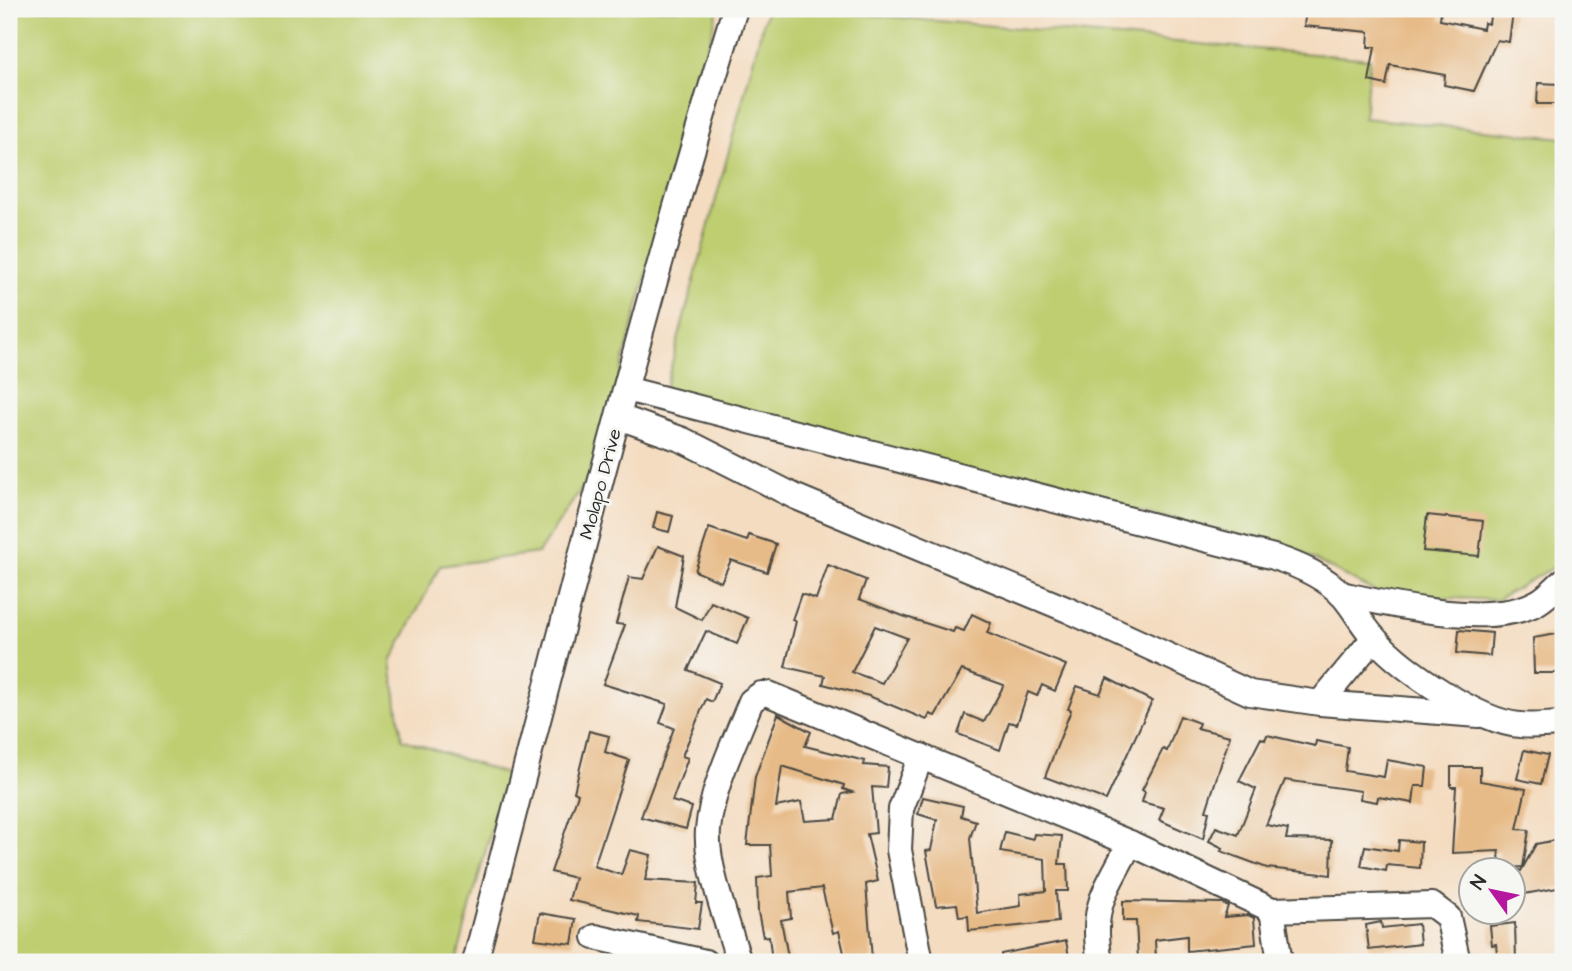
<svg xmlns="http://www.w3.org/2000/svg" width="1572" height="971" font-family="'Architects Daughter',sans-serif">
	<rect width="100%" height="100%" fill="#f6f6f2"/>
	<filter id="ink" filterUnits="userSpaceOnUse"><feTurbulence type="fractalNoise" baseFrequency=".0143" numOctaves="2"/><feDisplacementMap in="SourceGraphic" scale="14" xChannelSelector="R" yChannelSelector="G"/><feConvolveMatrix kernelMatrix="1 2 1 2 8 2 1 2 1" color-interpolation-filters="sRGB"/></filter>
	<filter id="wash" filterUnits="userSpaceOnUse"><feTurbulence type="fractalNoise" baseFrequency=".00686" numOctaves="4" result="noise"/><feDisplacementMap in="SourceGraphic" scale="28" xChannelSelector="R" yChannelSelector="G"/><feGaussianBlur stdDeviation="1.57" result="paint"/><feColorMatrix in="noise" values="0 0 0 0 0 0 0 0 0 0 0 0 0 0 0 0 0 1.4 0 .05"/><feComposite in="paint" operator="in"/></filter>
	<g filter="url(#wash)">
		<rect width="100%" height="100%" fill="#f4dcc0"/>
		<g fill="#bece70" stroke="#747c4e" stroke-width="2">
			<path d="M9,9H718L594,470L538,553L440,566L391,662L402,739L506,774L456,962H9Z"/>
			<path d="M767,9H800L1370,59L1364,118L1563,138V562L1496,600L1381,595L1294,549L663,396Z"/>
		</g>
		<g id="blocks">
			<g fill="#e7bb88" fill-rule="evenodd">
				<path d="M1306,9H1441L1440,20L1483,29L1484,23L1489,24L1491,9L1513,12L1509,42L1497,40L1474,91L1444,85L1445,75L1390,65L1386,85L1369,81L1375,47H1368L1369,32L1304,26Z"/>
				<path d="M1538,83L1560,84L1559,104H1537Z"/>
				<path d="M657,512L673,516L669,532L653,528Z"/>
				<path d="M1427,515L1483,521L1479,556L1423,551Z"/>
				<path d="M709,528L747,541L749,535L776,544L767,572L731,560L721,582L695,571Z"/>
				<path d="M658,546L684,556L675,607L702,620L711,602L748,618L737,644L706,631L688,670L720,683L712,702L706,699L682,756L688,758L672,801L692,807L686,829L641,817L674,728L660,723L667,704L603,684L625,625L616,624L629,577L643,579Z"/>
				<path d="M828,565L866,580L859,599L903,616L953,632L955,628L964,631L972,614L991,623L987,633L1066,665L1055,691L1042,685L1037,696L1028,692L1017,724L1009,722L1000,750L958,734L965,714L984,722L1004,685L962,670L935,716L930,714L927,720L869,696L823,684L825,676L785,667L796,621L792,620L801,594L816,599ZM875,626L907,638L882,683L852,672Z"/>
				<path d="M1459,630L1492,633L1490,656L1457,653Z"/>
				<path d="M1563,633V673H1534L1533,638Z"/>
				<path d="M1107,678L1152,701L1106,800L1045,777L1071,710L1068,709L1077,686L1100,694Z"/>
				<path d="M778,714L811,732L805,746L865,761L864,765L888,767L886,788L872,787L876,833L867,834L878,881L866,884L872,959L846,962L839,931L833,933L822,888L789,892L791,918L781,920L789,962H772L769,936L763,937L758,912L757,878L772,876L770,845H747L755,777ZM782,766L844,785L843,789L852,792L842,794L836,819L805,821L801,802L776,807Z"/>
				<path d="M1180,716L1199,723L1197,728L1230,736L1206,811L1209,812L1203,839L1159,820L1164,808L1142,802L1145,792L1142,790L1163,749L1167,751Z"/>
				<path d="M589,731L609,736L605,752L629,760L594,866L621,875L630,850L651,855L645,880L698,883L696,903H702L698,929L638,922L639,916L569,900L575,878L551,872L578,794L574,792Z"/>
				<path d="M1267,735L1315,746L1316,741L1348,747L1345,771L1384,777L1387,760L1427,767L1425,786H1415L1413,803L1378,797L1377,802L1360,799L1361,791L1285,780L1266,825L1288,829L1286,839L1332,840L1331,875L1267,868L1221,851L1223,848L1209,841L1216,827L1238,835L1256,789L1239,781L1261,738L1265,740Z"/>
				<path d="M1524,750L1548,755L1541,784L1517,779Z"/>
				<path d="M1451,767H1480V781L1526,789L1517,829L1529,830L1523,867L1500,869L1499,851L1452,853L1456,787H1451Z"/>
				<path d="M923,797L963,806L961,816L976,821L970,838L977,913L1021,906L1020,894L1046,891L1045,859L1000,852L1005,832L1033,839L1034,834L1062,836L1059,864H1067L1068,891H1056L1058,922L969,931L968,916L959,917L957,904L936,906L926,851L931,850L937,820L918,814Z"/>
				<path d="M1399,840L1421,842L1420,868L1387,865L1386,871L1361,866L1365,846L1398,851Z"/>
				<path d="M1557,840L1563,887L1513,896V868L1521,871L1536,844Z"/>
				<path d="M1123,901L1222,903L1228,906L1224,917L1248,915L1254,918L1256,944L1187,951V936L1155,940L1156,959L1138,960L1136,921H1123Z"/>
				<path d="M540,913L576,919L572,944L535,939Z"/>
				<path d="M1381,922L1382,928L1418,924L1420,944L1369,950L1366,925Z"/>
				<path d="M1515,923L1516,962H1498L1496,944L1492,945L1490,926Z"/>
				<path d="M1066,941L1070,962H1001V954Z"/>
			</g>
		</g>
	</g>
	<g filter="url(#ink)">
		<use href="#blocks" fill-opacity="0" stroke="#494641" stroke-width="2"/>
		<g fill="none" stroke-linecap="round" stroke-linejoin="round">
			<defs>
				<g id="street">
					<path d="M626,389L1274,557C1298,565 1325,576 1343,596C1355,610 1363,626 1375,639C1403,670 1479,722 1520,725C1534,727 1549,724 1563,724"/>
					<path d="M619,417L683,440L796,497L1068,610L1250,693L1320,703L1479,715"/>
					<path d="M1341,594C1392,605 1491,629 1538,602C1547,597 1555,588 1563,581"/>
					<path d="M1320,703L1374,638"/>
					<path d="M1272,910L1280,962"/>
					<path d="M595,937L705,962"/>
					<path d="M475,962C559,644 637,323 735,9"/>
					<path d="M739,962C729,927 705,864 708,830C712,786 735,742 751,701L761,694H769L1130,843L1272,910L1432,905L1448,917L1458,962"/>
					<path d="M921,962L899,850L901,809L921,756"/>
					<path d="M1100,962C1090,905 1105,893 1130,843"/>
				</g>
			</defs>
			<use href="#street" stroke="#494641" stroke-width="28"/>
			<use href="#street" stroke="#fff" stroke-width="24"/>
		</g>
	</g>
	<g text-anchor="middle" dominant-baseline="central" stroke-width="6" stroke-linejoin="round" paint-order="stroke">
		<g font-size="19" fill="#2b2b2b" stroke="#f6f6f2">
			<text transform="translate(601 484) rotate(-75)">Molapo Drive</text>
		</g>
	</g>
	<rect width="1572" height="971" fill="none" stroke="#f6f6f2" stroke-width="35"/>
	<g transform="translate(1492 891) rotate(303)"><circle r="33" fill="#f6f6f2" stroke="#a5a5a2" stroke-width="2"/>
	<path d="M0-5L12 26L0 18L-12 26Z" fill="#b5179e"/>
	<text y="-10" font-size="19" font-weight="bold" text-anchor="middle" fill="#2b2b2b">N</text>
	</g>
</svg>
